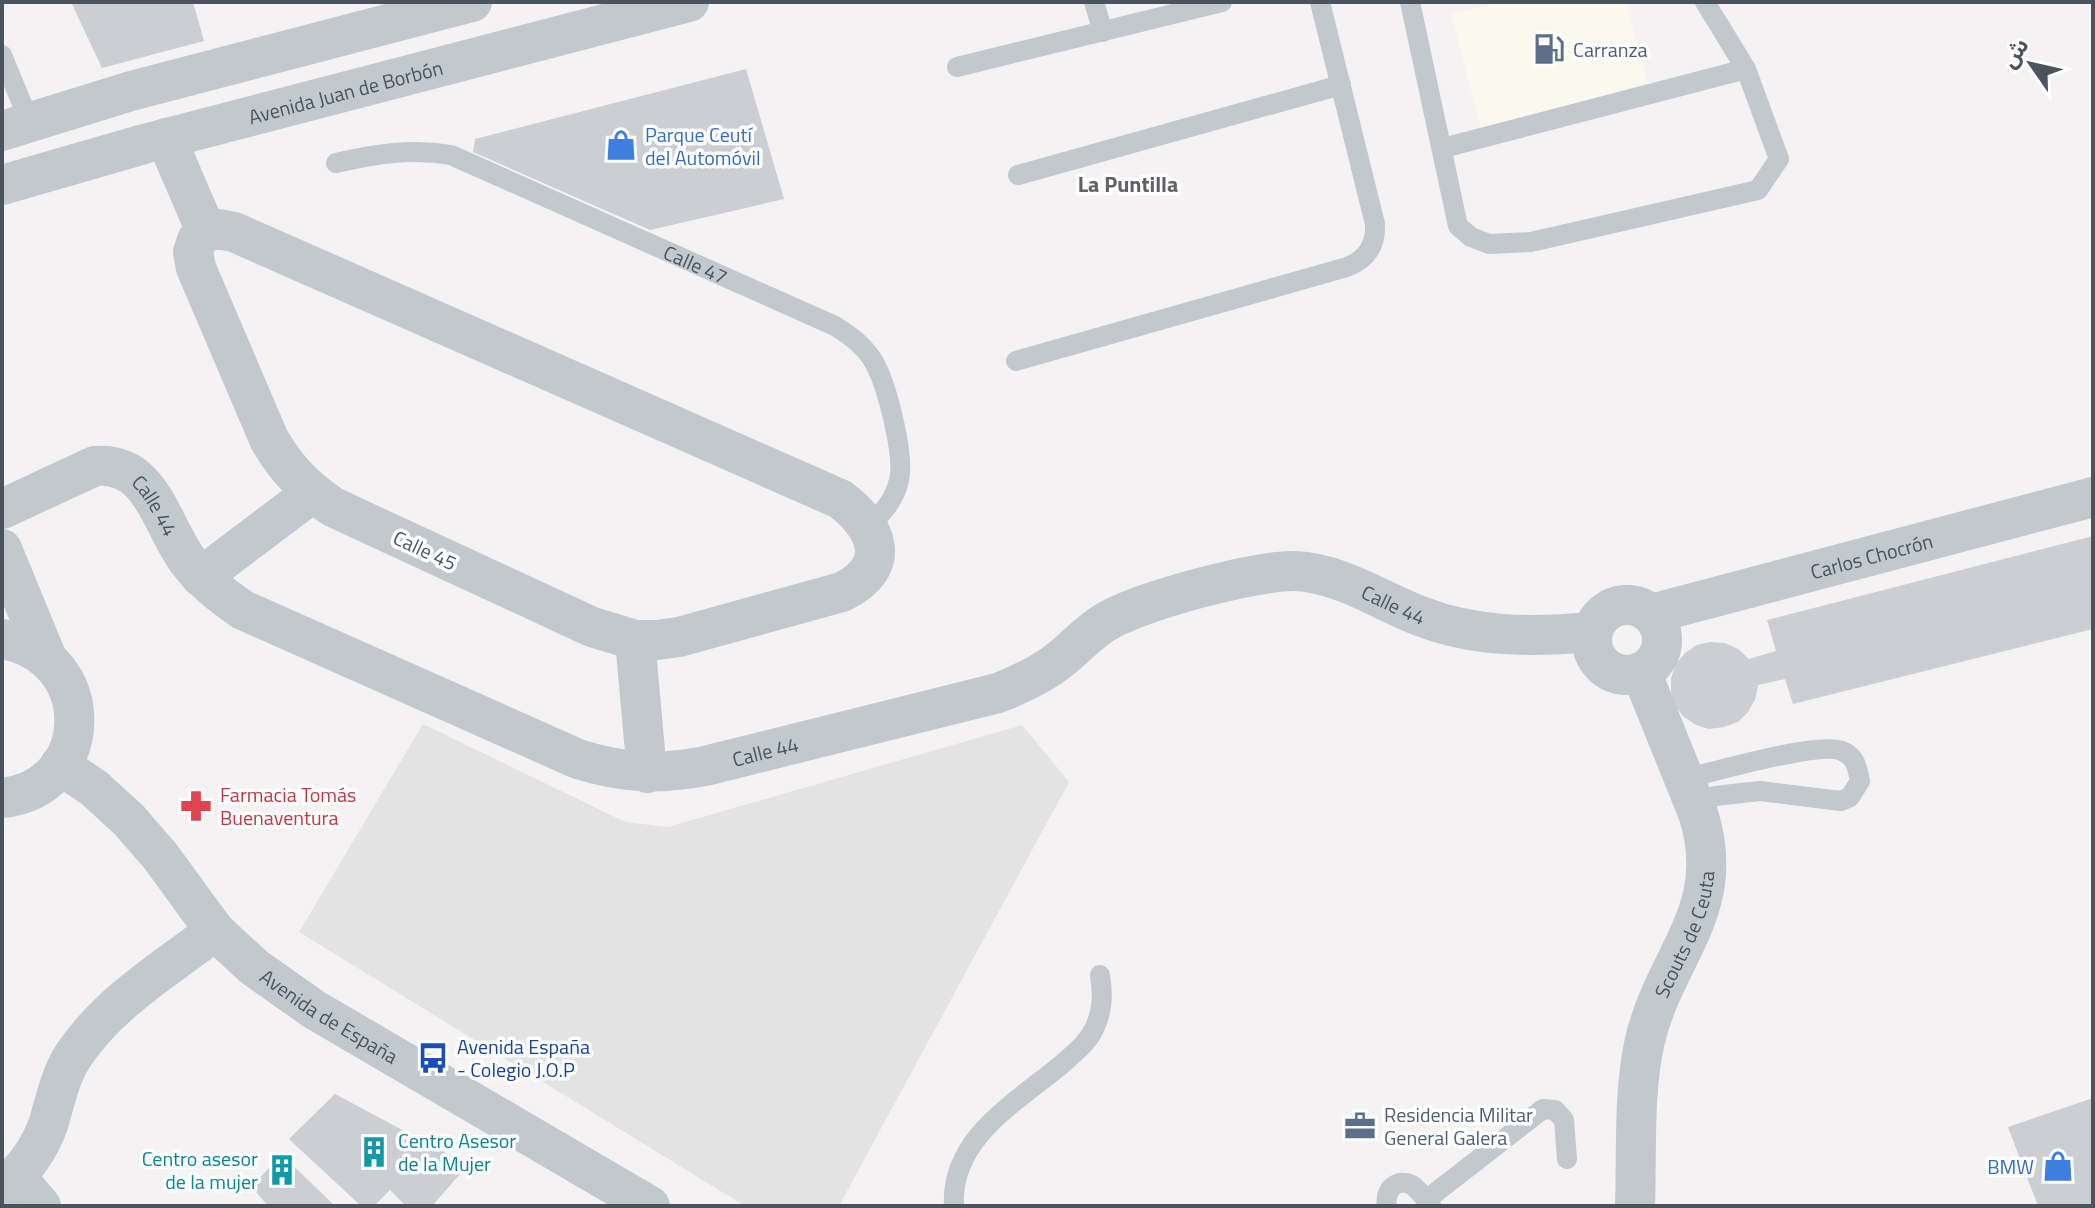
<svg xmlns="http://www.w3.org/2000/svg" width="2095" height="1208" font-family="'Titillium Web','Noto Sans Arabic',sans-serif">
	<rect width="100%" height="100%" fill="#f4f2f2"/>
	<path fill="#fbf8ee" d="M1497,2H1626L1648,83L1481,129L1451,15Z"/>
	<path fill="#e4e3e3" d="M423,724L625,822L668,827L1022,725L1069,782L839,1206H745L299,932Z"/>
	<g fill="#ccced3">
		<path d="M71,2H193L204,41L102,68Z"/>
		<path d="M746,69L784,199L650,230L473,152L475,139Z"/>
		<path d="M2093,536V629L1793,704L1785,679L1758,685L1755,700L1748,712L1738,722L1724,727L1709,729L1696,725L1684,717L1675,706L1671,692V678L1676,664L1685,653L1697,645L1710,642L1725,643L1738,649L1749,659L1776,651L1767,620Z"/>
		<path d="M335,1094L468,1165L432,1206H406L390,1190L374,1206H361L289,1139Z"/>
		<path d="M2093,1098V1206H2038L2008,1127Z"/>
		<path d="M281,1154L335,1206H268L252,1187Z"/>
	</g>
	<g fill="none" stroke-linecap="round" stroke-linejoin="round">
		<g stroke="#c1c8ce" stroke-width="20">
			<path d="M1094,2L1103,32"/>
			<path d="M1410,2L1458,226L1471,237L1489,244L1531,242L1758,190L1779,159L1746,69L1705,2"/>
			<path d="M2,55L30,123"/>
			<path d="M957,67L1222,2"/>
			<path d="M1443,148L1746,69"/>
			<path id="s1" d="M336,163C376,154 411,148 451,155L835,326C851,336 866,347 875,364C887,386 905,456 899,480C895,500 882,513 869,527"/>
			<path d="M1018,175L1341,85"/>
			<path d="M1016,361L1347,267C1367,259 1376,245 1375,224L1320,2"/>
			<path d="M1684,779C1713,772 1819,741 1842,751C1856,757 1857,767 1860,781L1850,797L1841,801L1760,791L1715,796L1694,803"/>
			<path d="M1426,1200L1543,1109L1555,1110L1564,1120L1567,1159"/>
			<path d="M954,1206C950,1139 1015,1103 1061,1065C1073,1054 1087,1044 1094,1029C1103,1011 1103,994 1100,975"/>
			<path d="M1387,1206C1384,1191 1396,1177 1412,1185C1419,1190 1425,1199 1431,1206"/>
		</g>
		<g stroke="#c1c8ce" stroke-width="40">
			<path d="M2,131L131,91L472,2"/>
			<path d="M166,138L206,231"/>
			<path id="s2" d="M2,185L144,144L689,2"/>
			<path d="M218,229L234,232L840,499C879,528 893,567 842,592L679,637L657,640H635L592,627L333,507C305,488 285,468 269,439L196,268L193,252L197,240L206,231Z"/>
			<path id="s3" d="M2,509L95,466C152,461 160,523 188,561C203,581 222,596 243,610L578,759C622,773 660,775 705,766L998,693C1021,684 1043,674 1062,658C1076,647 1088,633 1104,623C1136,602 1256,570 1295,571C1340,573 1379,600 1420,616C1476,638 1534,637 1593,632"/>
			<path d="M2,549L46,656"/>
			<path d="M201,577L312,493"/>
			<circle cx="1627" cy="640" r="35"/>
			<path id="s4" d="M1651,614L2093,497"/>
			<path d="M2,639C100,656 97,788 2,798"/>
			<path d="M635,640L647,773"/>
			<path id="s5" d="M60,765L94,788L129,820L161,857L215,931L254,967L315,1010L650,1206"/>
			<path d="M16,1177L41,1206"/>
			<path d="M2,1189C22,1172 39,1150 48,1125C55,1102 60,1076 73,1056C108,1003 165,969 215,931"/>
			<path id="s6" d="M1635,1206C1637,1152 1633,1093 1645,1040C1666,953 1729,910 1698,813L1641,672"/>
		</g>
	</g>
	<defs>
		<symbol id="fuel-bare" viewBox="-9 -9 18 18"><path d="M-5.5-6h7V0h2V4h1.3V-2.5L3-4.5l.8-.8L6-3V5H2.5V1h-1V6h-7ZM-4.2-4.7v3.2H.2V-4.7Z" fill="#5c6f8a" stroke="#fff" stroke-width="2.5" paint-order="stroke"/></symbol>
		<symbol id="shop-bare" viewBox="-9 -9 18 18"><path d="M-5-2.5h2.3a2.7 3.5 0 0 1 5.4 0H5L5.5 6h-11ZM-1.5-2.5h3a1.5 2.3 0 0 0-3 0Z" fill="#3f7fe0" stroke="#fff" stroke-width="2.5" paint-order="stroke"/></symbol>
		<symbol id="pharmacy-bare" viewBox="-9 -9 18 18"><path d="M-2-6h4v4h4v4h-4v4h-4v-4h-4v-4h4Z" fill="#e0444e" stroke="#fff" stroke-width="2.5" paint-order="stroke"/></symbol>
		<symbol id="bus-bare" viewBox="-9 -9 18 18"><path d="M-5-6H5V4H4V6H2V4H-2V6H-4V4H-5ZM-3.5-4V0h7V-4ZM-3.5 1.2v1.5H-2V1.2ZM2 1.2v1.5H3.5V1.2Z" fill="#1a4fb4" stroke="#fff" stroke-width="2.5" paint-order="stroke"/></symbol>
		<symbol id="office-bare" viewBox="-9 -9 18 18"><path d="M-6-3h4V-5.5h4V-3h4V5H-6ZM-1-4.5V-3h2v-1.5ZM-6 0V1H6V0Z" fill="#5c6f8a" stroke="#fff" stroke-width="2.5" paint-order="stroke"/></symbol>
		<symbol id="building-bare" viewBox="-9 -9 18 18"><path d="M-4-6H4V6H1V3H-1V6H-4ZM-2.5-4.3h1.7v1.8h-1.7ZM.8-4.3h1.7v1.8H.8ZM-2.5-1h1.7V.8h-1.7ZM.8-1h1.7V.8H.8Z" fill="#0f9aa8" stroke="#fff" stroke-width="2.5" paint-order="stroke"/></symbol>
	</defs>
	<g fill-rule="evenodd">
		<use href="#fuel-bare" x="1527" y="27" width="44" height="44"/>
		<use href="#shop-bare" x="599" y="123" width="44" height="44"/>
		<use href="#pharmacy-bare" x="174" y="784" width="44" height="44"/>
		<use href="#bus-bare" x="411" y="1036" width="44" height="44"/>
		<use href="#office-bare" x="1338" y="1104" width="44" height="44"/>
		<use href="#building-bare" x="352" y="1130" width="44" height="44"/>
		<use href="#shop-bare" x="2036" y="1144" width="44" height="44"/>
		<use href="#building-bare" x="260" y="1148" width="44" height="44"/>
	</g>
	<g text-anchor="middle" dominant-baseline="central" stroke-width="7" stroke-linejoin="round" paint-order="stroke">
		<g font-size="20" fill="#4e5e75" stroke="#fff" text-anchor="start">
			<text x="1573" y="49">Carranza</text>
			<text x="1384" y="1114">Residencia Militar<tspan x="1384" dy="23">General Galera</tspan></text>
		</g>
		<g font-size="20" fill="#4b545d" stroke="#fff">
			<text stroke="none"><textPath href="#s2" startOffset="356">Avenida Juan de Borbón</textPath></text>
			<text stroke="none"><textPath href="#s1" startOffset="384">Calle 47</textPath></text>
			<text stroke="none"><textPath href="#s3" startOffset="180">Calle 44</textPath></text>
			<text transform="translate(425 550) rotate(25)">Calle 45</text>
			<text stroke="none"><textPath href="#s4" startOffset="228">Carlos Chocrón</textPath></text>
			<text stroke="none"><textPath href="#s3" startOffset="1548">Calle 44</textPath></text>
			<text stroke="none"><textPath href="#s3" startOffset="876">Calle 44</textPath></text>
			<text stroke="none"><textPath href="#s6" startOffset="280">Scouts de Ceuta</textPath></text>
			<text stroke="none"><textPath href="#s5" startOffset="372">Avenida de España</textPath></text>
		</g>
		<g font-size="20" fill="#366cbe" stroke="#fff" text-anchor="start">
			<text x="645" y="134">Parque Ceutí<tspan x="645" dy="23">del Automóvil</tspan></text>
			<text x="2034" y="1166" text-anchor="end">BMW</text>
		</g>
		<g font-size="20" fill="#be3a42" stroke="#fff" text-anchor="start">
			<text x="220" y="794">Farmacia Tomás<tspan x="220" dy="23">Buenaventura</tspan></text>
		</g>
		<g font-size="20" fill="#164399" stroke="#fff" text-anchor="start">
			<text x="457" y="1046">Avenida España<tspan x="457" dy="23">- Colegio J.O.P</tspan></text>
		</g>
		<g font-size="20" fill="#0d838f" stroke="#fff" text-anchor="start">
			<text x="398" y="1140">Centro Asesor<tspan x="398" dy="23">de la Mujer</tspan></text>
			<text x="258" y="1158" text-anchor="end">Centro asesor<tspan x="258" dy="23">de la mujer</tspan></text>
		</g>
		<g font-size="22" font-weight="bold" fill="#5f6166" stroke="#fff">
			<text x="1128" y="184">La Puntilla</text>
		</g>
	</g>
	<rect width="2095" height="1208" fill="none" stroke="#4b545d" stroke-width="8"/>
	<g transform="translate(2031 64) rotate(304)" stroke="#ffffff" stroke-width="6" paint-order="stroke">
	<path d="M0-6L14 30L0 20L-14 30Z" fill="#4b545d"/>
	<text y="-12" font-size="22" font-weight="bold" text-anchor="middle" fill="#4b545d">ش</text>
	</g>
</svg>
